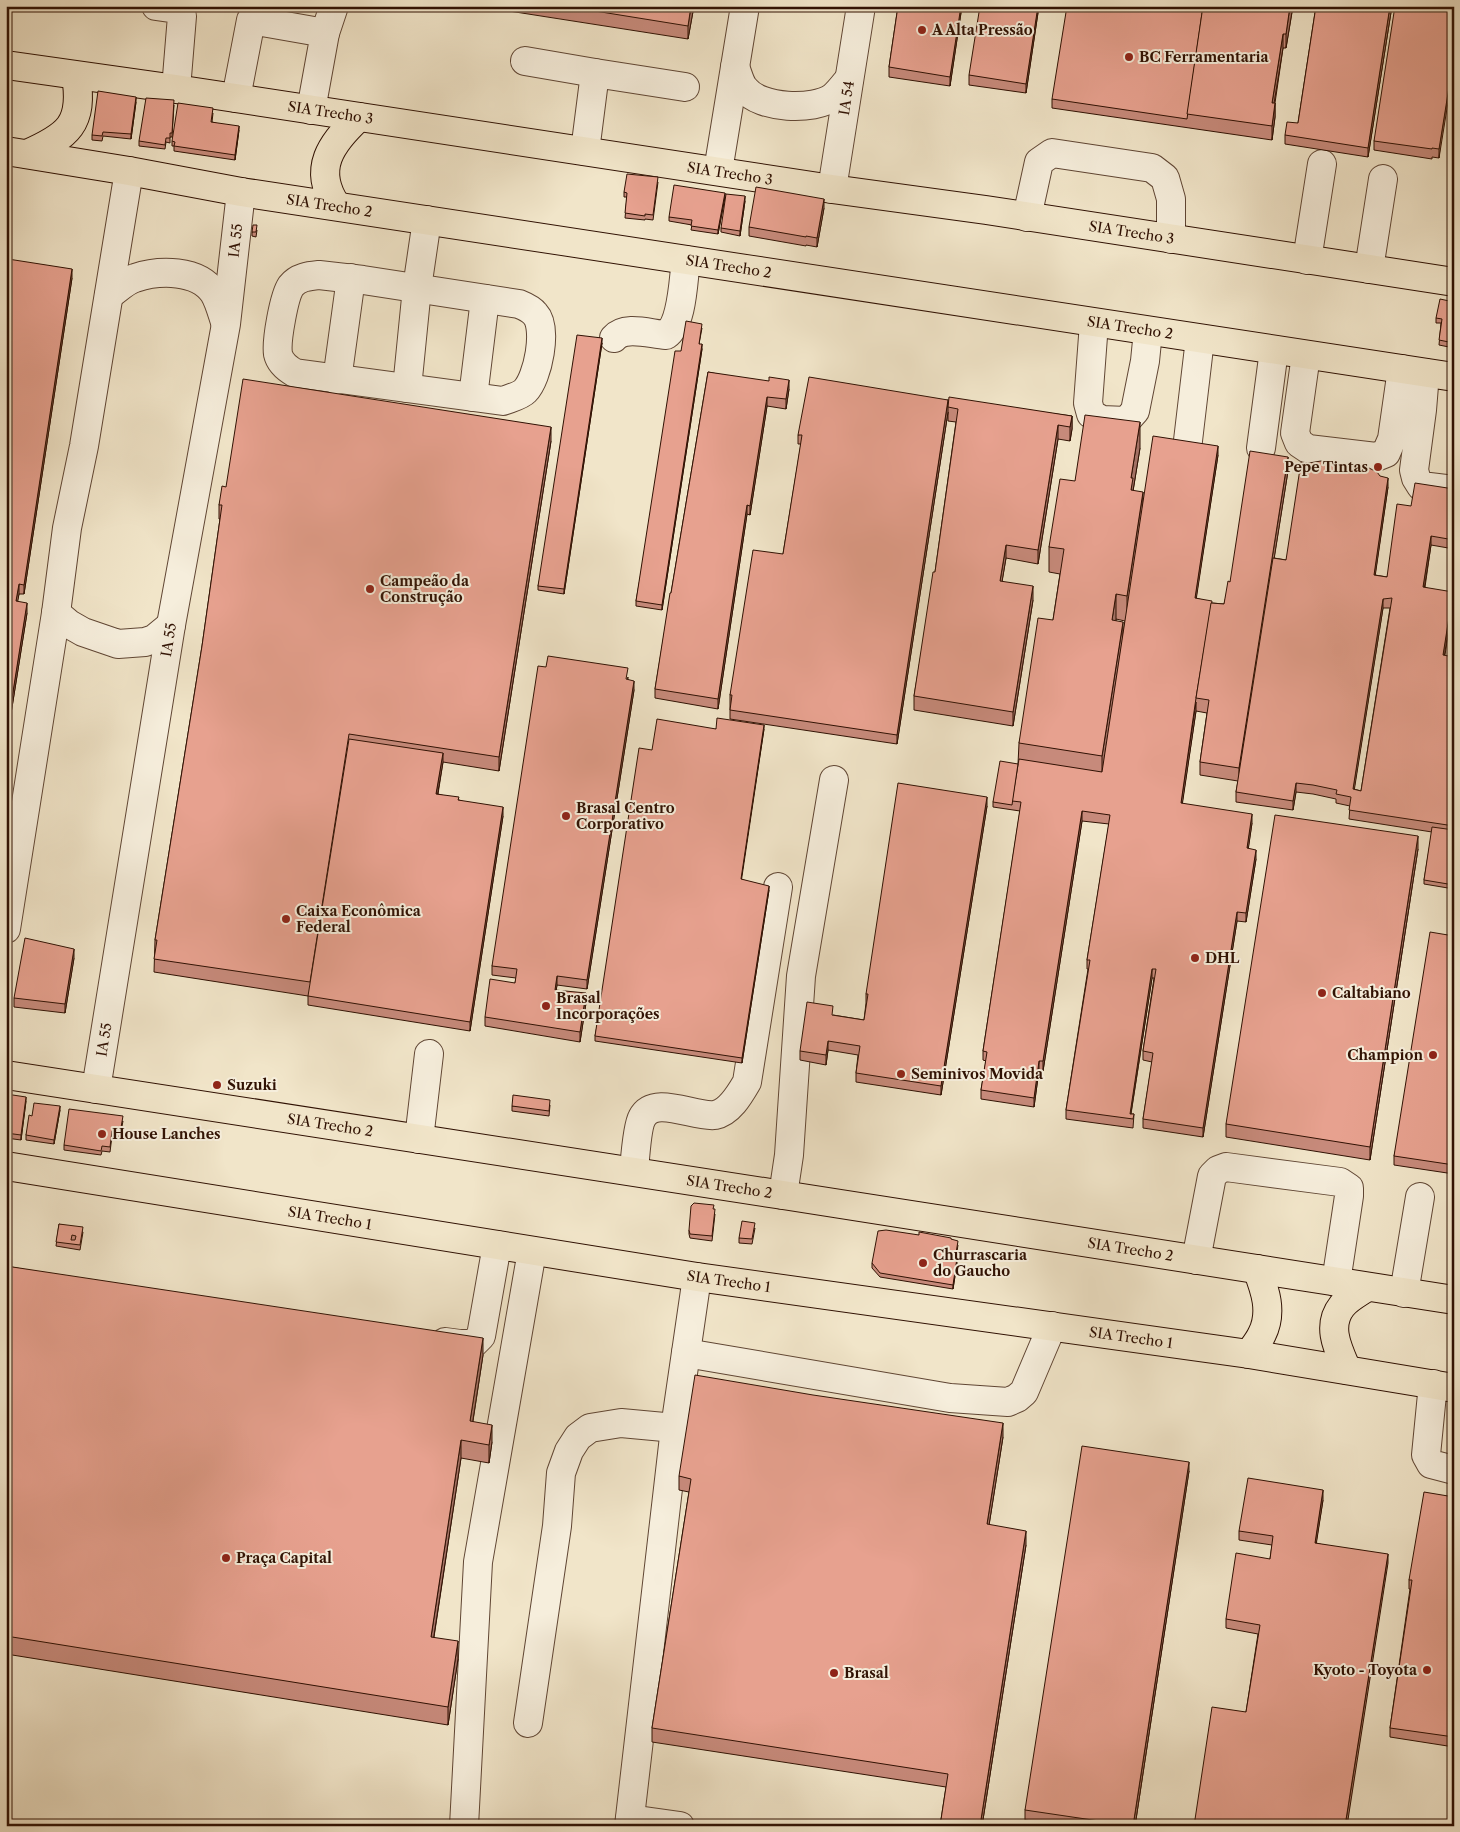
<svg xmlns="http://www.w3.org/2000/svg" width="1460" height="1832" font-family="'Libre Caslon Text',serif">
	<rect width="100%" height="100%" fill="#f1e5c9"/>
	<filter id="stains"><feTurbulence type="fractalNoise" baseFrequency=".004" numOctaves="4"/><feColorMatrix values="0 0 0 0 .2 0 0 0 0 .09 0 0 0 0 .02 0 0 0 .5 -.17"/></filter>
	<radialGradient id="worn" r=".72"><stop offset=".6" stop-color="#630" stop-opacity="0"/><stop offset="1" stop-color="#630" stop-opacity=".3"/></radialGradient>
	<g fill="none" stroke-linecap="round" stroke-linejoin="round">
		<defs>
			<g id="minor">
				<path d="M156,6L177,9L182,16L176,89"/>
				<path d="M325,33L334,6"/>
				<path d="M525,61L595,73"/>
				<path d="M735,67C738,74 740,84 745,89C760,109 814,111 833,97C839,92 844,85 849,79"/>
				<path d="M236,98L251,20L325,33L311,110"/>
				<path d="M585,151L595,73L685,87"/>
				<path d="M718,171L745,6"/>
				<path id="s1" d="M832,189L861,6"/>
				<path d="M1027,217L1039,162L1052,153L1152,168L1165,178L1171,199V239"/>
				<path d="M1307,260L1322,164"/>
				<path d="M1369,269L1383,179"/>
				<path d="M319,275L363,280L519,304C524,306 531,309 535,314C548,328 538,378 525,391C520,396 510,398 503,401L295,373C288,369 280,363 278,354C276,341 284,296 291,286C298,277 309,276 319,275Z"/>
				<path d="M109,295C117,290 125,281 135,278C159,270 198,269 214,293C219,301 222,313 225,322"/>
				<path d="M1094,323L1088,403L1091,414L1102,420L1126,421L1135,411L1145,361L1148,331"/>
				<path d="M614,338C625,325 650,334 666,335C683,323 683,280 686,260"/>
				<path d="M1306,355L1295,433L1299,443L1308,449L1376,457L1386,453L1392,439L1402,369"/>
				<path d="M1425,373L1422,410L1414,470L1416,478L1421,486L1454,490"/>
				<path d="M337,380L351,278"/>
				<path d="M407,388L417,288L427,220"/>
				<path d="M473,397L485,299"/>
				<path d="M1261,448L1274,350"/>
				<path d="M1187,449L1200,339"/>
				<path d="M56,613L69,624L83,632L118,644L145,642L154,639L171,625"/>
				<path d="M6,929L56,613L67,528L84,446L129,171"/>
				<path id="s2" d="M96,1089L171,625L226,324L241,192"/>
				<path d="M419,1139L429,1054"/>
				<path d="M634,1171C635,1159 637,1127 642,1118C654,1094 695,1118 715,1115C730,1112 740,1094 747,1082L778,887"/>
				<path d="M783,1195L789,1155L801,976L834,780"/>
				<path d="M1196,1260L1212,1176L1218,1170L1226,1167L1340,1182L1349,1188V1196L1336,1282"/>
				<path d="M1404,1293L1420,1197"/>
				<path d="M445,1342L460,1344H473L481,1336L497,1245"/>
				<path d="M686,1353L950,1398L1008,1402L1017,1398L1024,1392L1052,1326"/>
				<path d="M1433,1384L1426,1455L1431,1464L1454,1470"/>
				<path d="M528,1723L557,1526L561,1473L569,1451L578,1437L590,1428L621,1423L675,1428"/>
				<path d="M630,1819L680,1826"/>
				<path d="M464,1826L478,1562L532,1251"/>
				<path d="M629,1826L675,1428L697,1277"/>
			</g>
			<g id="major">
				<path id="s3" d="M6,65L176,89L832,189L986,210L1454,282"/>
				<path id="s4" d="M6,151L129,171L241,192L1454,377"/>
				<path d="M27,154C68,136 84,124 76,76"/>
				<path d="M336,205C312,169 331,143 359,117"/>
				<path id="s5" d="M6,1075L783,1195L1454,1300"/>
				<path id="s6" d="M6,1166L697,1277L1249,1354L1454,1388"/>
				<path d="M1249,1354C1253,1348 1259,1341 1262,1334C1273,1312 1265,1290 1257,1269"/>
				<path d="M1347,1370C1338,1349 1326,1326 1342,1306C1348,1298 1360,1292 1367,1287"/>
			</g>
		</defs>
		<use href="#minor" stroke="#604634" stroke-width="30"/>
		<use href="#major" stroke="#301103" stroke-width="30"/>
		<use href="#minor" stroke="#f6eedc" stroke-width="28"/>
		<use href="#major" stroke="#f1e5c9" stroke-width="28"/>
	</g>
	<g fill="#c78a7b" stroke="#301103" fill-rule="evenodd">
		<path d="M477,6H694L688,39Z"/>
		<path d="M898,6H962L950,86L889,77V67Z"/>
		<path d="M1039,6L1026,93L969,85V75Z"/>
		<path d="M1293,6L1286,48H1283L1275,103V117L1272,140L1052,108V99Z"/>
		<path d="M1316,6H1392L1368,157L1285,144V135L1298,123Z"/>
		<path d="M1454,6L1439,158L1432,157V159L1374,150V141Z"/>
		<path d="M136,102L131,139L103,136L102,141L92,140V135Z"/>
		<path d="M174,105L172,137H170V143L166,142L165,149L139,146V141Z"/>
		<path d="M213,113L212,122L239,130L235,160L174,151V146H172V141Z"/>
		<path d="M658,182L653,220L645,219V220L625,218L627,197H624V192Z"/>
		<path d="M725,197L718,234L691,230L692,225L669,221V217Z"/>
		<path d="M745,201L740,236L721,232V228Z"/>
		<path d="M824,208L817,247L806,245V246L749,236V227Z"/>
		<path d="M257,230L256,237L252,236V232Z"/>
		<path d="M6,268L72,278L24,594H19L17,602L27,613L6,745Z"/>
		<path d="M1454,302V348L1439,345L1441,323H1436V318Z"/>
		<path d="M702,328L699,344L702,349L662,610L636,606V601L681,351Z"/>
		<path d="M602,343L564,594L538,590V586Z"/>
		<path d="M708,372L789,389L786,409L767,406L750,515L747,514L718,709L655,698V689Z"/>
		<path d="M948,400L1072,416V429L1070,441L1058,439L1038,564L1006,558L1002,581L1033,600L1013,726L914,710V696L935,572L956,422L948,421V412L897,744L730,719V695L783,554L801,444H798V435Z"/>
		<path d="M551,441L499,771L443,762L438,794L459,800L503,816L470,1031L308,1005V996L154,972L155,940L202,646L220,519H219V505L226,487Z"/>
		<path d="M1140,448L1133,491L1143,507L1218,455L1196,598L1212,603L1224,604L1230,582L1288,471L1274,558L1286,560L1337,469L1388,487L1375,575L1387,577L1411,506L1454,489V549L1431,545L1425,587L1453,601L1445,655L1451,710H1454V889L1424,884V880L1432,832L1349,819L1350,806L1336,803V799L1313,794L1296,792L1293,810L1236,802V792L1238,781L1200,775V762L1207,713L1196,711L1182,804L1252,823L1248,849L1256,859L1246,922L1237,921L1203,1137L1143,1128V1119L1152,1062L1143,1060V1051L1154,978H1152L1131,1114H1134L1133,1128L1066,1119V1110L1088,969H1087V960L1109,824L1082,821L1043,1071L1039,1070L1034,1107L981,1099V1090L986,1061L983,1060V1051L1020,811L993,807V802L1018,764L1019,743L1053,620L1060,574L1049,572V547L1075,481ZM1383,608H1390L1361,791L1354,789ZM1116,619L1125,621L1123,637L1116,621Z"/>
		<path d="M628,677V679L634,690L587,989L557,985L556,990L586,1003L580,1042L485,1026V1017L515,983L516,978L492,975V966Z"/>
		<path d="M716,729H764L741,879L769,890L742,1063L595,1041V1036L652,750Z"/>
		<path d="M987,806L941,1095L856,1082V1073L858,1055L828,1050L826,1065L800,1060V1051L833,1015L864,1020L866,1003V994Z"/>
		<path d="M1418,849L1370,1160L1226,1137V1124Z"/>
		<path d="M1454,936V1174L1394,1165V1156Z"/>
		<path d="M74,958L65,1013L14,1007V998Z"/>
		<path d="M6,1094L26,1101L21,1140L6,1138Z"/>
		<path d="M550,1105L549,1116L512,1111V1106Z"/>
		<path d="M60,1110L54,1144L26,1140V1135L32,1116Z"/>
		<path d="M123,1121L120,1137L112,1136L110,1152L102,1151L101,1155L64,1150V1145Z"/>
		<path d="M715,1214L712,1241L690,1238L689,1234V1230Z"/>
		<path d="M59,1224L83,1232L80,1250L56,1246Z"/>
		<path d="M755,1228L752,1244L739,1243V1238Z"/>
		<path d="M919,1235L951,1239L958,1245L956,1258L949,1257L957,1263L953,1289L880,1277L872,1268V1263Z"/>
		<path d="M6,1266L483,1355L473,1421L492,1442L489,1463L461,1458L434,1637L458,1659L448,1725L6,1654Z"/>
		<path d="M1003,1437L989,1525L1026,1545L982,1826H940L946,1787L652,1742V1728L689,1492L679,1490V1476Z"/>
		<path d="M1189,1471L1135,1826H1069L1025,1820V1810Z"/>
		<path d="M1454,1497V1747L1390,1737V1728L1410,1589H1409V1580Z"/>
		<path d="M1323,1500L1316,1543L1388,1563L1246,1712L1258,1634L1226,1628V1619L1270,1559L1272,1545L1239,1540V1531Z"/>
	</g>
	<g fill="#a27164" stroke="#301103">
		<path d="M691,6H694L688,39V26Z"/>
		<path d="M961,6H962L950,86V77Z"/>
		<path d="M1038,6H1039L1026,93V84Z"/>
		<path d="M1290,6H1293L1286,48V34Z"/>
		<path d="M1390,6H1392L1368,157V148Z"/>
		<path d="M1283,34V48L1272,116V103Z"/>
		<path d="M1454,56V65L1439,158V149Z"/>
		<path d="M136,97V102L131,139V134Z"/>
		<path d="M1275,103V117L1272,140V126Z"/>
		<path d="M239,126V130L235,160V155Z"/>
		<path d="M725,193V197L718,234V230Z"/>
		<path d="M745,196V201L740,236V231Z"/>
		<path d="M824,199V208L817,247V238Z"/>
		<path d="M72,269V278L24,594V585Z"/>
		<path d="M602,338V343L564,594V589Z"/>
		<path d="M702,344V349L662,610V605Z"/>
		<path d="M789,380V389L786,409V399Z"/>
		<path d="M767,397V406L750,515V506Z"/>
		<path d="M948,400V412L897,744V735Z"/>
		<path d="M1072,416V429L1070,441V427Z"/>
		<path d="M1140,422V448L1133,491L1131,516V478Z"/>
		<path d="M1058,425V439L1038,564V550Z"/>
		<path d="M551,427V441L499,771V757Z"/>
		<path d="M1218,446V455L1195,607V598Z"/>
		<path d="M1288,457V471L1239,781V768Z"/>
		<path d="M1388,478V487L1374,584V575Z"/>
		<path d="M1143,492V517L1127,621V596Z"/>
		<path d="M747,505V514L718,709V699Z"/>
		<path d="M1431,536V545L1423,596V587Z"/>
		<path d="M1006,545V558L1000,594V581Z"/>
		<path d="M19,584V594L16,611V601Z"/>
		<path d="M1033,586V600L1013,726V712Z"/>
		<path d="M1453,592V601L1443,664V655Z"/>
		<path d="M1116,594V619L1112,646V620Z"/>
		<path d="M1383,599V608L1353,798V789Z"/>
		<path d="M27,603V613L6,745V736Z"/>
		<path d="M1123,622V648L1102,781V756Z"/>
		<path d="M634,681V690L587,989V980Z"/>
		<path d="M1454,684V693L1450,719V710Z"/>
		<path d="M1196,702V711L1181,813V803Z"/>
		<path d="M764,725V729L741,883V879Z"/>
		<path d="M443,753V762L436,803V794Z"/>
		<path d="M1296,783V792L1293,810V801Z"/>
		<path d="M987,797V806L941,1095V1086Z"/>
		<path d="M503,807V816L470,1031V1022Z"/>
		<path d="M1082,811V821L1043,1071V1061Z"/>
		<path d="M1252,814V823L1247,858V848Z"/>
		<path d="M1418,836V849L1370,1160V1147Z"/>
		<path d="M1256,850V859L1246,922V913Z"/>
		<path d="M769,886V890L742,1063V1058Z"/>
		<path d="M1237,912V921L1203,1137V1128Z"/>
		<path d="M74,949V958L65,1013V1004Z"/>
		<path d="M1152,969V978L1130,1119V1114Z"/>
		<path d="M557,976V985L555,999V990Z"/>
		<path d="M586,993V1003L580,1042V1032Z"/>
		<path d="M828,1041V1050L826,1065V1055Z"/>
		<path d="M1039,1061V1070L1034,1107V1098Z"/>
		<path d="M26,1097V1101L21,1140V1135Z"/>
		<path d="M60,1106V1110L54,1144V1140Z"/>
		<path d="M957,1258V1263L953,1289V1285Z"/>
		<path d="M483,1338V1355L470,1439V1421Z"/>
		<path d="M1003,1423V1437L987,1538V1524Z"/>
		<path d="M492,1425V1442L489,1463V1445Z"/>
		<path d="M461,1440V1458L431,1655V1637Z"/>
		<path d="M1189,1462V1471L1135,1826H1133Z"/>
		<path d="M1323,1490V1500L1315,1552V1543Z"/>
		<path d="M1026,1531V1545L982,1826H980Z"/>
		<path d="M1388,1554V1563L1347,1826H1345Z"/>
		<path d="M458,1641V1659L448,1725V1707Z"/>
	</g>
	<g fill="#e7a18f" stroke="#301103" fill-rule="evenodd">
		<path d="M564,6H691L688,26Z"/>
		<path d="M898,6H961L950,77L889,67Z"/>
		<path d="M980,6H1038L1026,84L969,75Z"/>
		<path d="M1067,6H1203L1187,119L1052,99Z"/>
		<path d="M1203,6H1290L1286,34H1283L1272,103H1275L1272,126L1187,114Z"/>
		<path d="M1316,6H1390L1368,148L1285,135L1287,122L1298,123Z"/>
		<path d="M1395,6H1454V56L1439,149L1432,148V149L1374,141Z"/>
		<path d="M98,91L136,97L131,134L103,132L102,136L92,135Z"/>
		<path d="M146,98L174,100L172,133H170V138H166L165,145L139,141Z"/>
		<path d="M178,103L213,108L211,122L239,126L235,155L174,146L175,142L172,141Z"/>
		<path d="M627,174L658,177L653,215L645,214V216L625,213L627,193L624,192Z"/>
		<path d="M674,185L725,193L718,230L691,226L692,220L669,217Z"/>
		<path d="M756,187L824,199L817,238L806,236V237L749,227Z"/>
		<path d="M726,194L745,196L740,231L721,228Z"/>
		<path d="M253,225H257L256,232H252Z"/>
		<path d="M8,259L72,269L24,585L19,584L16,601L27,603L6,736V268Z"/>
		<path d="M1440,299L1454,302V343L1439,340L1442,319L1436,318Z"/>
		<path d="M686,321L702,324L699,344H702L662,605L636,601L675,351H681Z"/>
		<path d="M577,335L602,338L564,589L538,586Z"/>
		<path d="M708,372L769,381V377L789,380L786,399L767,397L750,506L747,505L718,699L655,689L670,593H671Z"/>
		<path d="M809,377L948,400L897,735L730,710L732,695H730L753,550L783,554L802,435H798Z"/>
		<path d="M243,379L551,427L499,757L349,734L310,982L154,959L157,940H155L202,646L222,505H219L222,486L226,487Z"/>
		<path d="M949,397L1072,416L1070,427L1058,425L1038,550L1006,545L1000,581L1033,586L1013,712L914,696L933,572H935L958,409L948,407Z"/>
		<path d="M1085,415L1140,422L1131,478H1133L1131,490L1143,492L1127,596L1116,594L1112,620L1123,622L1102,756L1019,743L1038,618L1053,620L1064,549L1049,547L1060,479L1075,481Z"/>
		<path d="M1153,436L1218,446L1195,598L1212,601L1196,698L1181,803L1252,814L1247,848L1256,850L1246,913L1237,912L1203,1128L1143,1119L1153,1053L1143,1051L1156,969H1152L1130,1114H1134L1133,1119L1066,1110L1090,960H1087L1110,815L1082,811L1043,1061H1039L1034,1098L981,1090L987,1052L983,1051L1021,802L1012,801L1019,759L1102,772Z"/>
		<path d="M1250,451L1288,457L1239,768L1200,762L1209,700L1196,698L1211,603L1224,604L1228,581L1230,582Z"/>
		<path d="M1321,461L1328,462L1337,469L1354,471L1359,468L1367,467L1377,472L1380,476L1388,478L1374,575L1387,577L1397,504L1411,506L1415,483L1454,489V540L1431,536L1423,587L1453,592L1443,655L1454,657V684L1450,710H1454V826L1349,810L1351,797L1336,794L1337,790L1313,785L1296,783L1293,801L1236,792L1273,558L1286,560L1301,462L1309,463ZM1392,598L1361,791L1353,789L1383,599Z"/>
		<path d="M548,656L628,668L626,679L634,681L587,980L557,976L555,990L586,993L580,1032L485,1017L490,979L515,983L517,969L492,966L538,666L546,667Z"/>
		<path d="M717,718L764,725L741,879L769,886L742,1058L595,1036L639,748L652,750L657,719L716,729Z"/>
		<path d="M349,739L443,753L436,794L459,797L458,800L503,807L470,1022L308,996Z"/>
		<path d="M1000,761L1018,764L1012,805L993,802Z"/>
		<path d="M898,783L987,797L941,1086L856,1073L860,1046L828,1041L826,1055L800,1051L807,1002L833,1006L832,1015L864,1020L868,994H866Z"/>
		<path d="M1275,815L1418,836L1370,1147L1226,1124Z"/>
		<path d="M1432,827L1454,830V885L1424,880Z"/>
		<path d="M1430,932L1454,936V1165L1394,1156Z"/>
		<path d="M25,938L74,949L65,1004L14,998Z"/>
		<path d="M6,1094L26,1097L21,1135L6,1133Z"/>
		<path d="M513,1095L550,1100L549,1111L512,1106Z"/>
		<path d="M34,1103L60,1106L54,1140L26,1135L29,1115L32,1116Z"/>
		<path d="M69,1109L123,1116L120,1133L112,1131L110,1147L102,1146L101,1151L64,1145Z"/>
		<path d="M694,1203L714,1205L713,1209H715L712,1236L690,1234L689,1230L691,1206Z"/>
		<path d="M742,1221L755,1223L752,1239L739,1238Z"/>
		<path d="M59,1224L83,1227L80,1245L56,1242ZM72,1235L76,1236L75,1240H71Z"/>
		<path d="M886,1230L919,1235V1232L951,1238V1239L958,1241L956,1253L949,1252L948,1257L957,1258L953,1285L880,1273L872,1263L878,1231Z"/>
		<path d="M6,1266L483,1338L470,1421L492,1425L489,1445L461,1440L431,1637L458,1641L448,1707L6,1636Z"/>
		<path d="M695,1375L813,1395L1003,1423L987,1524L1026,1531L980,1826H940L948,1774L652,1728L691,1479L679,1476Z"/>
		<path d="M1082,1446L1189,1462L1133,1826L1025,1810Z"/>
		<path d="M1248,1478L1323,1490L1315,1543L1388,1554L1345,1826H1194L1212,1707L1246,1712L1260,1625L1226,1619L1236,1553L1270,1559L1273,1536L1239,1531Z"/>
		<path d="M1424,1492L1454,1497V1737L1390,1728L1410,1594L1412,1580H1409Z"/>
	</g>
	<g fill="#8f2418" stroke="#f6eedc" stroke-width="2">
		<circle cx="922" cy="30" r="5"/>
		<circle cx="1129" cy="57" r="5"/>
		<circle cx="1378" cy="467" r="5"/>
		<circle cx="370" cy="589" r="5"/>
		<circle cx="566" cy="816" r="5"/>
		<circle cx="286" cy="919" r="5"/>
		<circle cx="1195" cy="958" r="5"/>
		<circle cx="1322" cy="993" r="5"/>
		<circle cx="546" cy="1006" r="5"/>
		<circle cx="1433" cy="1055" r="5"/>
		<circle cx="901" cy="1074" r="5"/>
		<circle cx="217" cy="1085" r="5"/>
		<circle cx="102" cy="1134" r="5"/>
		<circle cx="923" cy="1263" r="5"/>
		<circle cx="226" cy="1558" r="5"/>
		<circle cx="1427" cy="1670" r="5"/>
		<circle cx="834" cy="1673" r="5"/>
	</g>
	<g text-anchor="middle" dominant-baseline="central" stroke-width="4" stroke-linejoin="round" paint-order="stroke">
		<g font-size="14" font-weight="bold" fill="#301103" stroke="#f6eedc" text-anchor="start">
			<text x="932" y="30">A Alta Pressão</text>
			<text x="1139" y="57">BC Ferramentaria</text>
			<text x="1368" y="467" text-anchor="end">Pepe Tintas</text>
			<text x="380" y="581">Campeão da<tspan x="380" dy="16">Construção</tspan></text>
			<text x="576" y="808">Brasal Centro<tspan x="576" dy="16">Corporativo</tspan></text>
			<text x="296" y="911">Caixa Econômica<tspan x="296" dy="16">Federal</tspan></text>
			<text x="1205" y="958">DHL</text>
			<text x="1332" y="993">Caltabiano</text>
			<text x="556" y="998">Brasal<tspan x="556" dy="16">Incorporações</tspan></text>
			<text x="1423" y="1055" text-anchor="end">Champion</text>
			<text x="911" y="1074">Seminivos Movida</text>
			<text x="227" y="1085">Suzuki</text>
			<text x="112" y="1134">House Lanches</text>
			<text x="933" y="1255">Churrascaria<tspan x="933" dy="16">do Gaucho</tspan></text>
			<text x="236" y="1558">Praça Capital</text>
			<text x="1417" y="1670" text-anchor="end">Kyoto - Toyota</text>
			<text x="844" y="1673">Brasal</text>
		</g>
		<g font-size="14" fill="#301103" stroke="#f6eedc">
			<text stroke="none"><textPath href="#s1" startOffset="92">IA 54</textPath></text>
			<text stroke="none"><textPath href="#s3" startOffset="328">SIA Trecho 3</textPath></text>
			<text stroke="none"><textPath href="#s3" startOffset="732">SIA Trecho 3</textPath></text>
			<text stroke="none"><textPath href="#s4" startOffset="328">SIA Trecho 2</textPath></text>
			<text stroke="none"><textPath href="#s3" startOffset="1138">SIA Trecho 3</textPath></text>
			<text stroke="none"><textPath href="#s2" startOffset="860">IA 55</textPath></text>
			<text stroke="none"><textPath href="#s4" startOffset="732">SIA Trecho 2</textPath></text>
			<text stroke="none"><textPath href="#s4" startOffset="1138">SIA Trecho 2</textPath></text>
			<text stroke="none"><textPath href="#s2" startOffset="455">IA 55</textPath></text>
			<text stroke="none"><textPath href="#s2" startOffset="50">IA 55</textPath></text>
			<text stroke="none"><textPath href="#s5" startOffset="328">SIA Trecho 2</textPath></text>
			<text stroke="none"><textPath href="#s5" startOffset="732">SIA Trecho 2</textPath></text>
			<text stroke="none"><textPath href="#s6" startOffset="328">SIA Trecho 1</textPath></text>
			<text stroke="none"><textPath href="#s5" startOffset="1138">SIA Trecho 2</textPath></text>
			<text stroke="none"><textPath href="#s6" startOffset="732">SIA Trecho 1</textPath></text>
			<text stroke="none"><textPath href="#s6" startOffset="1138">SIA Trecho 1</textPath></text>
		</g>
	</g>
	<rect width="1460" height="1832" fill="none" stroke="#f1e5c9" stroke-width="25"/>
	<rect x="8" y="8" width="1445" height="1817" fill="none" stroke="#301103" stroke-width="2.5"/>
	<rect x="12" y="12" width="1435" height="1807" fill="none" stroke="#301103"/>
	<rect width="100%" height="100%" filter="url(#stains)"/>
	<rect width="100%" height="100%" fill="url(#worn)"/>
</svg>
